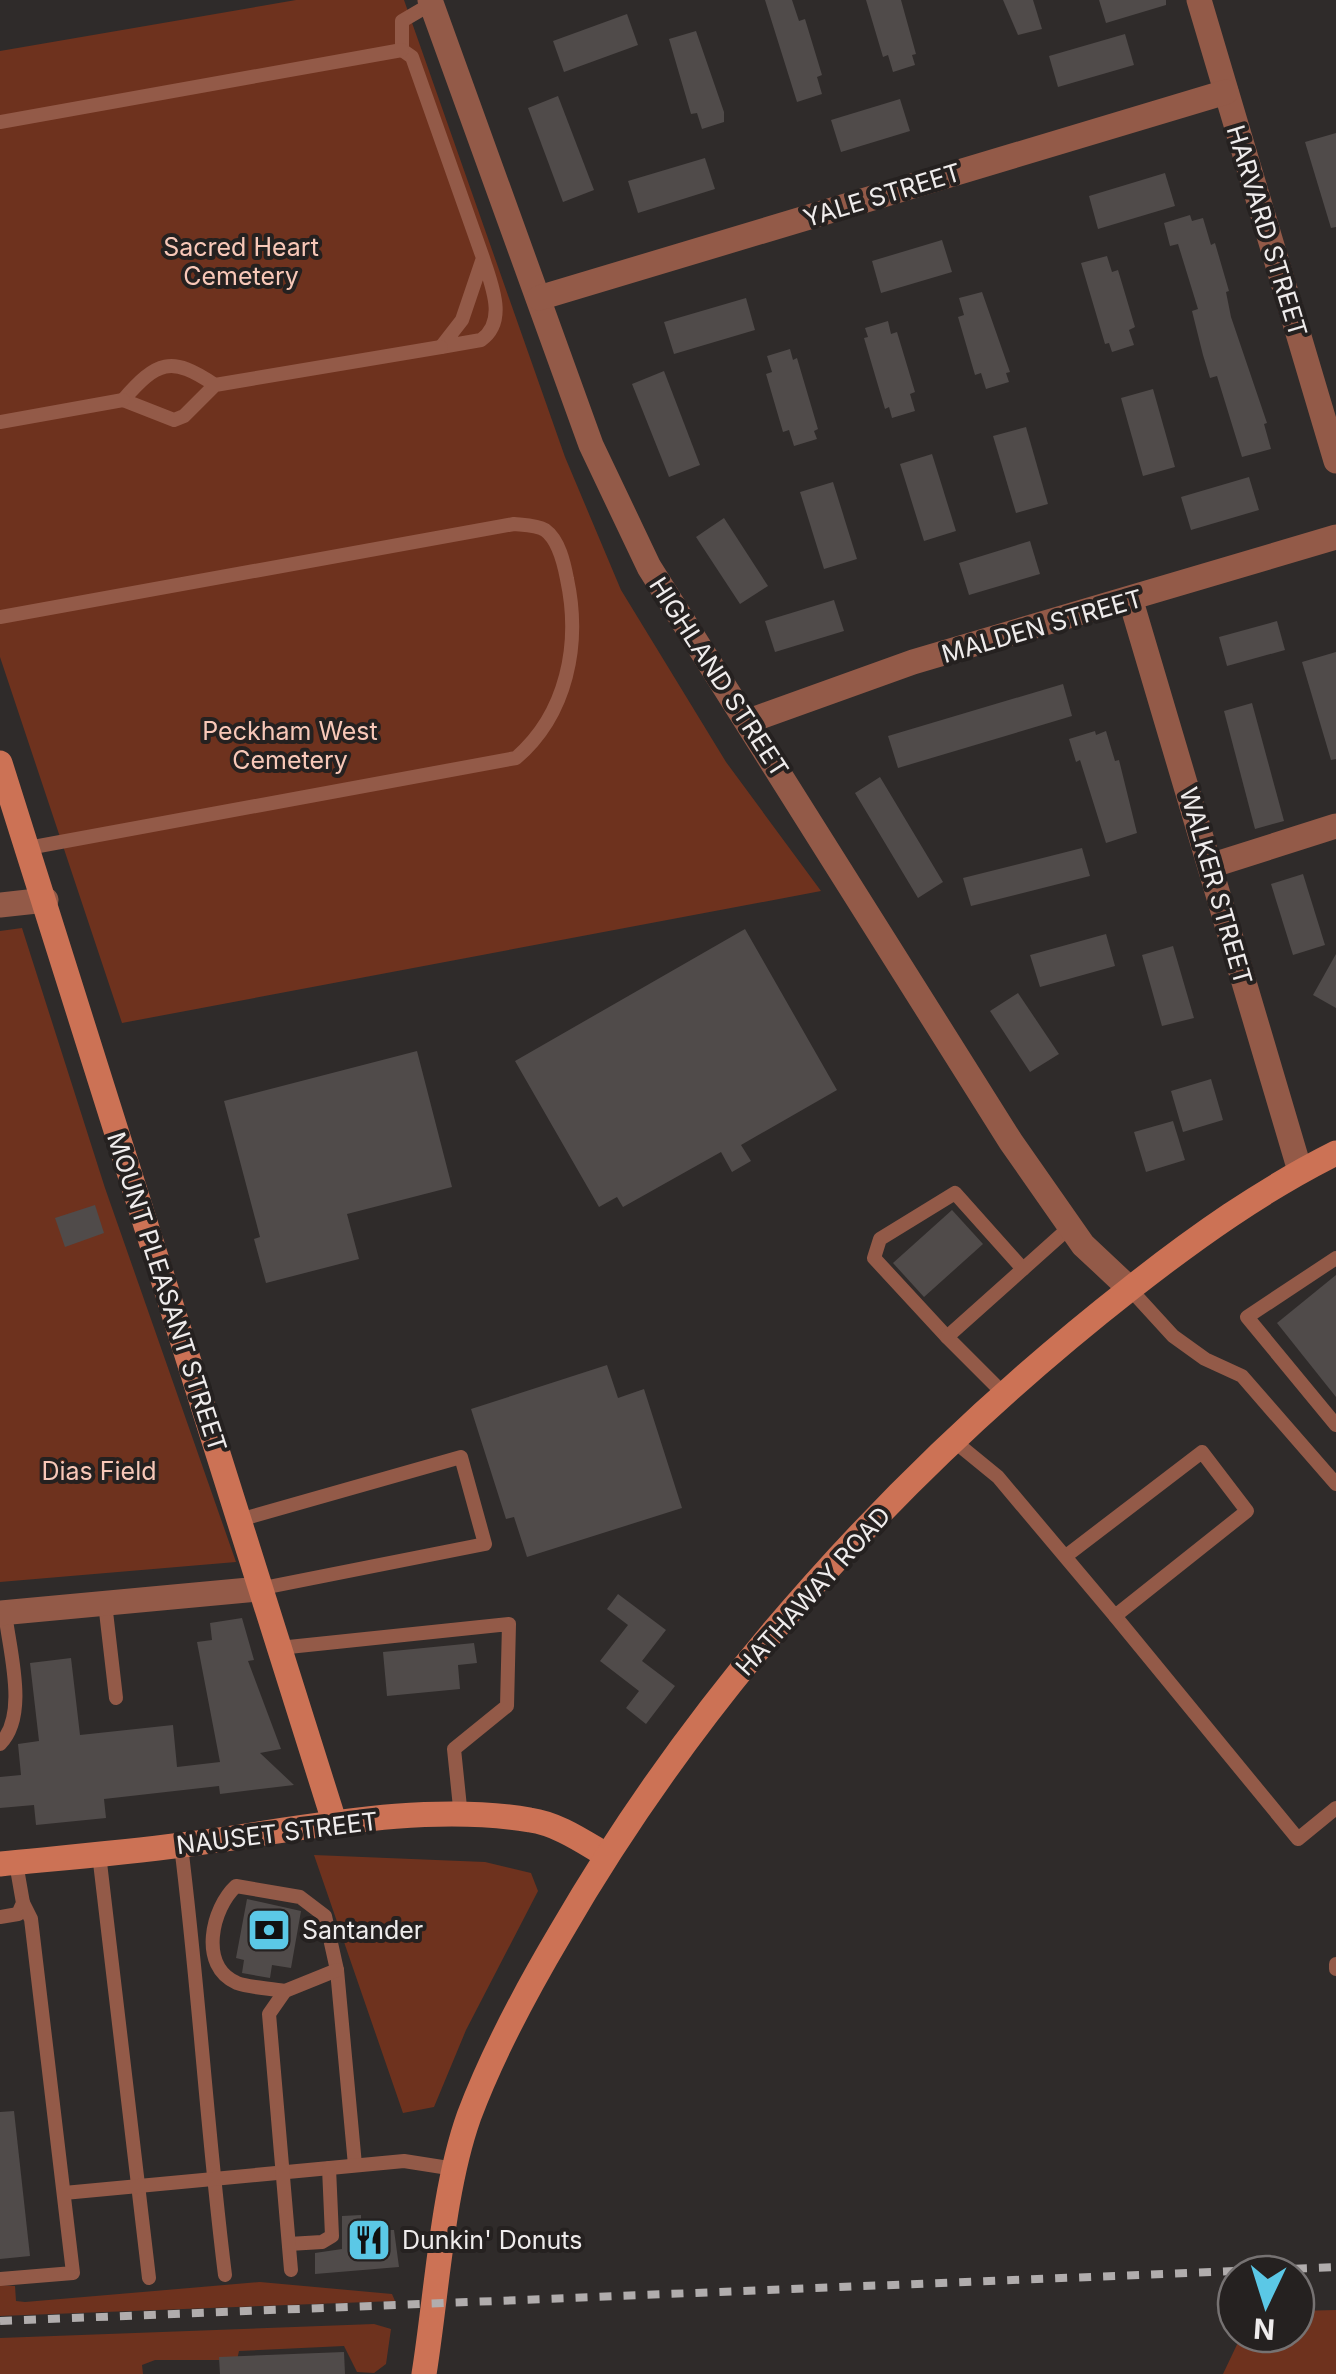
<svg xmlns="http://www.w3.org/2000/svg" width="1336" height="2374" font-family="Inter,sans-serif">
	<rect width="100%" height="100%" fill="#2f2b2a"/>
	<g fill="#6e321e">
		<path d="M296,0H404L565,457L621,590L726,762L821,891L122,1023L0,657V51Z"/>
		<path d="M22,928L105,1188L236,1562L0,1582V931Z"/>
		<path d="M314,1855L485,1862L531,1873L538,1891L466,2030L434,2107L403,2113Z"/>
		<path d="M260,2282L392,2294L395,2301L0,2316V2285L15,2286L16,2301L25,2302Z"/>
		<path d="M1336,2310V2374H1223L1242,2334H1296V2311Z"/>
		<path d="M374,2324L391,2329L386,2364L374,2373L357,2372L344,2346L239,2351L237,2360H155L142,2365L143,2374H0V2338Z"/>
	</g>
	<g fill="#504b4a">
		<path d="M765,0H792L799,21L805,19L822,75L817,77L822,94L797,102Z"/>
		<path d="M866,0H901L916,54L912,55L915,65L893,72L888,55L883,57Z"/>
		<path d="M1003,0H1033L1042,29L1018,35Z"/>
		<path d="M1099,0H1166V5L1106,23Z"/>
		<path d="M627,14L638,45L564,72L553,41Z"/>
		<path d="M696,31L724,112V122L702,129L697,113L691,114L669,39Z"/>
		<path d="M1125,34L1134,65L1058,87L1049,56Z"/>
		<path d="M558,96L594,190L563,202L528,108Z"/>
		<path d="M900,99L910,131L841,152L831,120Z"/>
		<path d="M1336,133V227L1331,228L1305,142Z"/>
		<path d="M705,158L715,189L638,213L628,181Z"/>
		<path d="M1165,173L1175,206L1098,229L1089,196Z"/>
		<path d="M1190,215L1192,221L1203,218L1211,245L1215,243L1229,291L1226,292L1231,317L1267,423L1264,424L1271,449L1242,457L1217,376L1210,378L1203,355L1192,311L1198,309L1178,244L1170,246L1164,223Z"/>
		<path d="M942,240L952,272L881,293L872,261Z"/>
		<path d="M1107,256L1112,272L1118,270L1135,327L1129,330L1134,345L1112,352L1109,343L1105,344L1081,263Z"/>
		<path d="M982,292L1010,372L1006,373L1009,382L986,389L981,373L975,375L958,317L964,315L959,298Z"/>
		<path d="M746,298L755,330L674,354L664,322Z"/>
		<path d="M888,321L891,334L897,332L915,392L910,394L915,411L892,418L889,407L885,409L864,338L868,337L865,328Z"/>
		<path d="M790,349L793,360L797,358L818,429L814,431L817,439L794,446L789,430L783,432L766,374L772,372L767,356Z"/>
		<path d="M664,371L700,465L669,477L632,384Z"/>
		<path d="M1153,389L1175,467L1143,476L1121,398Z"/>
		<path d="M1026,427L1048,504L1016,513L993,436Z"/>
		<path d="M932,454L956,531L924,541L900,464Z"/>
		<path d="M1249,477L1259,510L1191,530L1181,497Z"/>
		<path d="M833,482L857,559L824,569L800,492Z"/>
		<path d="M724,518L768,586L740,604L696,537Z"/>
		<path d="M1030,541L1040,574L969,595L959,563Z"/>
		<path d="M834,600L844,631L775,652L765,621Z"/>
		<path d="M1277,621L1285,650L1227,666L1219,637Z"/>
		<path d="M1336,652V759L1331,760L1302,662Z"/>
		<path d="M1063,684L1072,716L898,768L888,736Z"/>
		<path d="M1252,703L1284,821L1255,829L1224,711Z"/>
		<path d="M1095,731L1096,735L1106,731L1115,761L1119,760L1137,833L1106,843L1080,760L1076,762L1069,739Z"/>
		<path d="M880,777L943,882L918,898L855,793Z"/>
		<path d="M1082,848L1090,876L971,906L963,878Z"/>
		<path d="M1303,874L1325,945L1293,955L1271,884Z"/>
		<path d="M745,929L837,1090L741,1145L751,1161L732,1172L721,1152L623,1207L617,1197L599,1207L515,1061Z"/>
		<path d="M1106,934L1115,966L1040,987L1030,955Z"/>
		<path d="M1173,946L1194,1018L1162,1026L1142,955Z"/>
		<path d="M1336,954V1008L1313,995Z"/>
		<path d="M1018,993L1059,1054L1030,1072L990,1011Z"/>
		<path d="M417,1051L452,1187L347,1214L359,1259L266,1283L254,1239L260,1237L224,1101Z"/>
		<path d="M1211,1079L1223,1120L1183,1132L1171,1091Z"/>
		<path d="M1173,1121L1185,1160L1146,1172L1134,1132Z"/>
		<path d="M95,1205L104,1233L65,1247L55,1218Z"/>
		<path d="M952,1210L983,1244L924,1297L893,1263Z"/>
		<path d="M1336,1275V1397L1277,1323Z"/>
		<path d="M607,1365L618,1398L644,1389L682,1508L527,1557L514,1517L506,1519L471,1409Z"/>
		<path d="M618,1594L666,1630L642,1661L675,1686L646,1724L626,1708L639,1691L600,1661L628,1625L607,1609Z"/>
		<path d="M242,1618L254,1660L248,1661L281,1749L260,1753L294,1785L220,1794L219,1786L104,1799L106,1818L36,1825L34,1805L0,1808V1777L21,1775L18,1744L39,1741L30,1663L71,1658L80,1735L173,1725L177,1767L220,1762L197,1642L212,1640L210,1623Z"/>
		<path d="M474,1643L477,1663L458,1665L460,1689L387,1696L383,1652Z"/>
		<path d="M247,1899L301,1911L291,1968L272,1965L270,1978L242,1973L244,1960L236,1958Z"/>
		<path d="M14,2111L30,2256L0,2259V2112Z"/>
		<path d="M361,2215V2223H374V2230H394L399,2267L315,2274V2253L342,2249V2216Z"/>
		<path d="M344,2352L345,2374H220L219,2357Z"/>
	</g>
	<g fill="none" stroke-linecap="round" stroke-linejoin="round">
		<g stroke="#935a48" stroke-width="14">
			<path d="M431,4L402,21V50L412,57L483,258L462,320L441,347L481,340C508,321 491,284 483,258"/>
			<path d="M0,122L402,50"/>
			<path d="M215,385L184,416L174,420L123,400C157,361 171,355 215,385L441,347"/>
			<path d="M0,422L123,400"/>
			<path d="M0,617L514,524C524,525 537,525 545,530C559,540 564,563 567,579C581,644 567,714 516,758L28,848"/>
			<path d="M1336,1258L1247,1317L1336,1425"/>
			<path d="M1130,1289L1173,1336L1205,1359L1242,1376L1336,1484"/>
			<path d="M947,1337L874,1258L880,1239L955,1193L1023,1269"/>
			<path d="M1004,1394L947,1337L1070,1227"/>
			<path d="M954,1441L998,1477L1115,1616L1247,1511L1202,1452L1066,1556"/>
			<path d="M239,1520L461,1457L485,1544L258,1589"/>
			<path d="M105,1603L116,1698"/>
			<path d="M1115,1616L1298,1839L1336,1808"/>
			<path d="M279,1648L509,1624L507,1706L454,1749L461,1817"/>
			<path d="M0,1744C29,1715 9,1650 5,1612"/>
			<path d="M181,1846C199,1989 207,2132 225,2275"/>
			<path d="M99,1854L149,2278"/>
			<path d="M0,1917L18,1914L23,1903L16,1863"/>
			<path d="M1336,1964V1969"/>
			<path d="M285,1991C270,1988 250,1988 237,1983C198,1966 212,1908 236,1886L300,1897L325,1916L337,1970L355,2165"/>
			<path d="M64,2193L404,2161L455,2169"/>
			<path d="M289,2244L322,2242L332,2236L329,2168"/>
			<path d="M291,2270L269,2014L285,1991L337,1970"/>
			<path d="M0,2279L73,2273L31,1919L23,1903"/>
		</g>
		<g stroke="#935a48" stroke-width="25">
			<path d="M430,0L591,445L649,567L1011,1142L1083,1245L1130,1289"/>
			<path d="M1199,0L1336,461"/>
			<path d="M539,298L1226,92"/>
			<path d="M1131,601L1300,1171"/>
			<path d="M749,721L913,662L1336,537"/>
			<path d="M1210,866L1336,826"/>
			<path d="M0,905L46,900"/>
			<path d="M0,1613L258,1589"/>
		</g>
		<g stroke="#cc7255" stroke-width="25">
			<path d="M0,763L334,1821"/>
			<path d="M0,1864C61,1858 121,1853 182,1845C292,1831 420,1801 530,1820C558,1824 582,1841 606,1855"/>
			<path d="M424,2374C437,2293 442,2192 469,2116C493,2052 526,1991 561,1932C705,1683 905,1465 1131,1288C1196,1237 1262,1190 1336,1153"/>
		</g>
		<path stroke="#b1adad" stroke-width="8" stroke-dasharray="12 12" stroke-linecap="butt" d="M0,2321L1336,2267"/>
	</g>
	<defs>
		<symbol id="bank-square" viewBox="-11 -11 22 22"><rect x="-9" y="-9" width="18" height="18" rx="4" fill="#5bc8e6" stroke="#252120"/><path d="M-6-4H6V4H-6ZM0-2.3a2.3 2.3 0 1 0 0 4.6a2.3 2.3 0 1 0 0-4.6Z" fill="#111"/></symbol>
		<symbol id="restaurant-square" viewBox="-11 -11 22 22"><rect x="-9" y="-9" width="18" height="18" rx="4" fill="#5bc8e6" stroke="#252120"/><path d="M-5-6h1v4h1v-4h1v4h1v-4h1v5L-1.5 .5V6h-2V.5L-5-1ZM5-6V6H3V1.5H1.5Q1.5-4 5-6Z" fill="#111"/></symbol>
	</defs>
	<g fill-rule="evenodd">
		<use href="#bank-square" x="244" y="1905" width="50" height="50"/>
		<use href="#restaurant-square" x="344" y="2215" width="50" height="50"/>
	</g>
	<g text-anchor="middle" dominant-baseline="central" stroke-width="8" stroke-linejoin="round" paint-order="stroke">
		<g font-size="25" fill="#efecec" stroke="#252120">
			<text transform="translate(882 195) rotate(-17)">YALE STREET</text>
			<text transform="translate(1267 231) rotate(73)">HARVARD STREET</text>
			<text transform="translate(1042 626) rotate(-16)">MALDEN STREET</text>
			<text transform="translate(719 677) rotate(57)">HIGHLAND STREET</text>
			<text transform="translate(1216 886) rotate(74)">WALKER STREET</text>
			<text transform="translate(167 1292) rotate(72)">MOUNT PLEASANT STREET</text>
			<text transform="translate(813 1591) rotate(-48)">HATHAWAY ROAD</text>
			<text transform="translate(277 1833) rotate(-7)">NAUSET STREET</text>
		</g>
		<g font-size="25" fill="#f8c8b8" stroke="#252120">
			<text x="241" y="247">Sacred Heart<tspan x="241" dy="29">Cemetery</tspan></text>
			<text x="290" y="731">Peckham West<tspan x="290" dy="29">Cemetery</tspan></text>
			<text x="99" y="1471">Dias Field</text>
		</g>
		<g font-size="25" fill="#efecec" stroke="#252120" text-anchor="start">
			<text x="302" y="1930">Santander</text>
			<text x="402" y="2240">Dunkin' Donuts</text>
		</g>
	</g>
	<g transform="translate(1266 2304) rotate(184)"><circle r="48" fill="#252120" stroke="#767272" stroke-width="2.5"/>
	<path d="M0-8L18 38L0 25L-18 38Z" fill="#5bc8e6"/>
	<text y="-15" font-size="28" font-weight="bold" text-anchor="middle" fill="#efecec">N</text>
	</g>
</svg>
